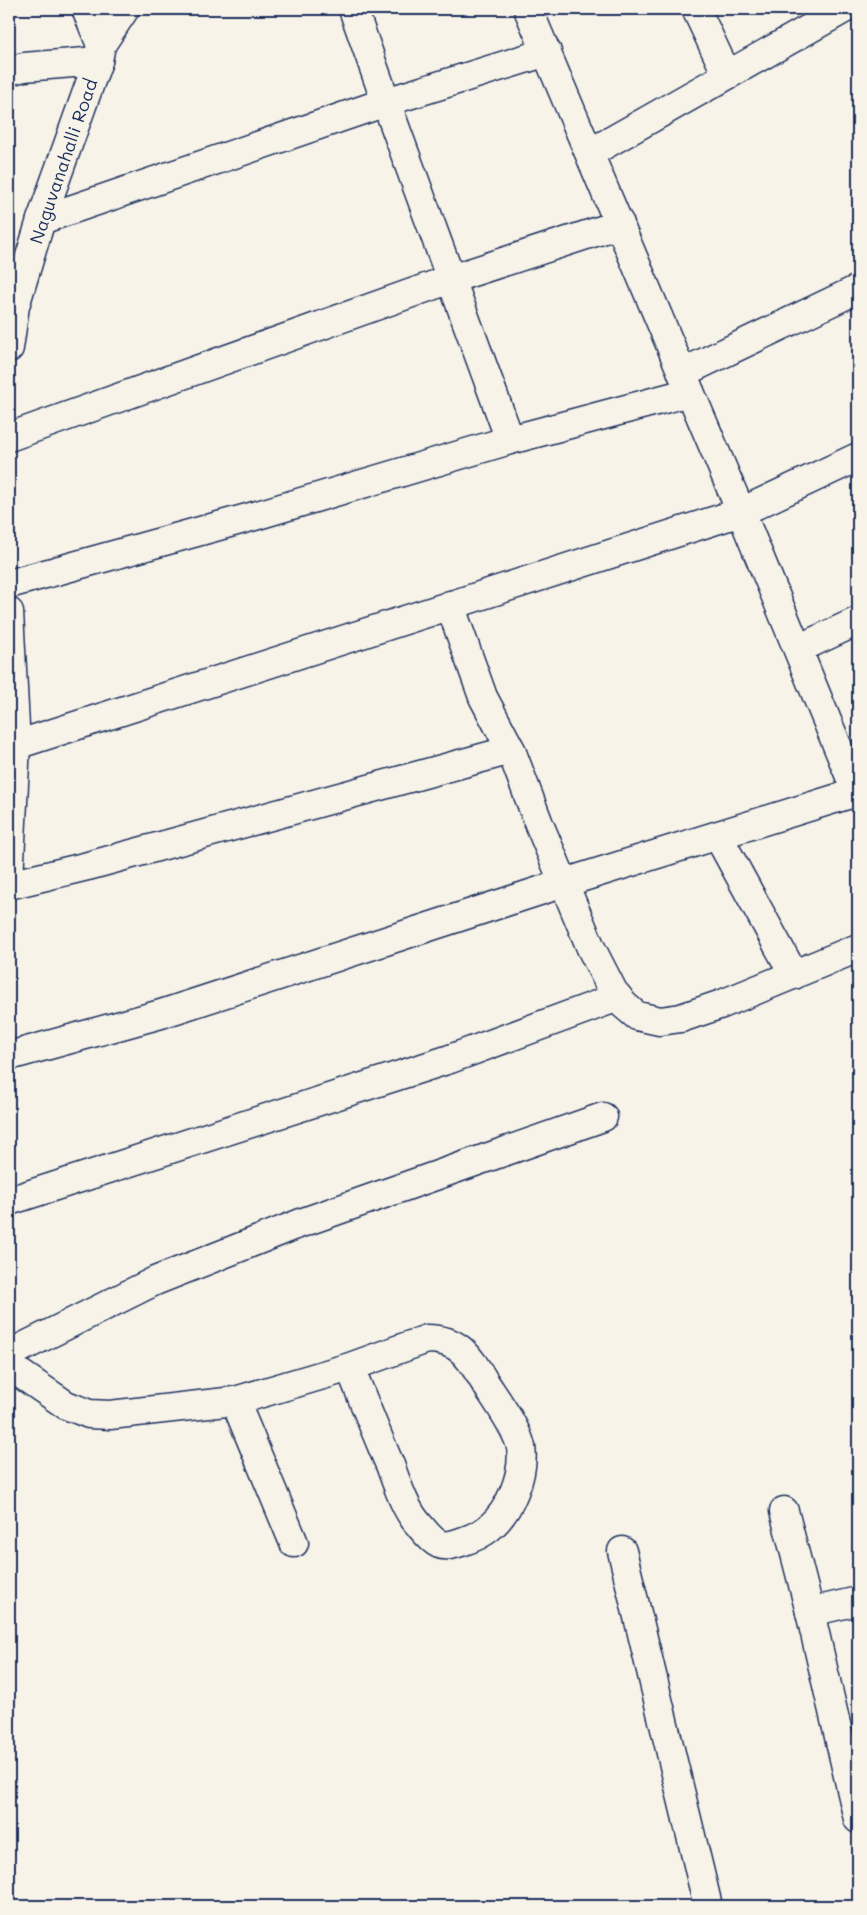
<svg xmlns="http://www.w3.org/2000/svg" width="867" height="1915" font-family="Mali,sans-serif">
	<rect width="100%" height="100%" fill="#f7f3e8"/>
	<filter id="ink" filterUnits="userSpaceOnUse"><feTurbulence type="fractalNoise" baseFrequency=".02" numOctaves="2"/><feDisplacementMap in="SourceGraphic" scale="10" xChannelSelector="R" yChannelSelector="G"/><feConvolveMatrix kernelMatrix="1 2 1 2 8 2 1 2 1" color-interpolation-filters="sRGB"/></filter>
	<g filter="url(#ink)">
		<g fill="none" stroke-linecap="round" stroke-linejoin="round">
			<defs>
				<g id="minor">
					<path d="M86,9L101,45"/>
					<path d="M353,9L386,102L510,440"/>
					<path d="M528,9L741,512L858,796"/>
					<path d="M696,9L727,75"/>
					<path d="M9,71L24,67L98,61"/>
					<path d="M590,153L844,9"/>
					<path d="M41,220L386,102L547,52"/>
					<path d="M9,348L15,306L41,220L98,61L101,45L125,9"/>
					<path d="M682,373L858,289"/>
					<path d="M9,437L451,279L620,224"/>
					<path d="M9,584L251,517L510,440L690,392"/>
					<path d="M450,605L483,697L511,750L539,824L591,948L613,991L624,1005L637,1016L660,1021L681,1018L722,1004L858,948"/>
					<path d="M9,612L16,745L9,879"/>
					<path d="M798,649L858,621"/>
					<path d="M16,745L741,512L858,457"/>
					<path d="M718,836L794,975"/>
					<path d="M9,885L88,866L511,750"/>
					<path d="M9,1056L161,1014L564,883L857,792"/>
					<path d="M9,1201L450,1059L618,997"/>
					<path d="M9,1354L155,1281L301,1223L603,1117"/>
					<path d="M9,1366L66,1405L89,1414L110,1415L235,1401L350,1367L427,1339C459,1339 469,1356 484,1381C495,1398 517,1428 521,1447C525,1474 510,1511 489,1528C482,1534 470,1539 461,1542C455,1544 446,1547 439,1544C432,1541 425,1532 420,1526C405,1510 398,1486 390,1465C376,1433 363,1400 350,1367"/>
					<path d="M235,1401L294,1543"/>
					<path d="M784,1511L810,1612L858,1819"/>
					<path d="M622,1551L708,1906"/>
					<path d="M810,1612L858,1601"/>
				</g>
			</defs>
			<use href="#minor" stroke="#1b2f5e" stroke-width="31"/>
			<use href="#minor" stroke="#f7f3e8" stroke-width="28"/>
		</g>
	</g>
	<g text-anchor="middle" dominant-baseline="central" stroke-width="4" stroke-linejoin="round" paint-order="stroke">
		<g font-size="18" fill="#1b2f5e" stroke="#f7f3e8">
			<text transform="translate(63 161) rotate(-71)">Naguvanahalli Road</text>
		</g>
	</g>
	<rect width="867" height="1915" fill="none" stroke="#f7f3e8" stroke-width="30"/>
	<rect x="15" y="15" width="837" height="1885" fill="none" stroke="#1b2f5e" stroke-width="2" filter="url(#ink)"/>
</svg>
